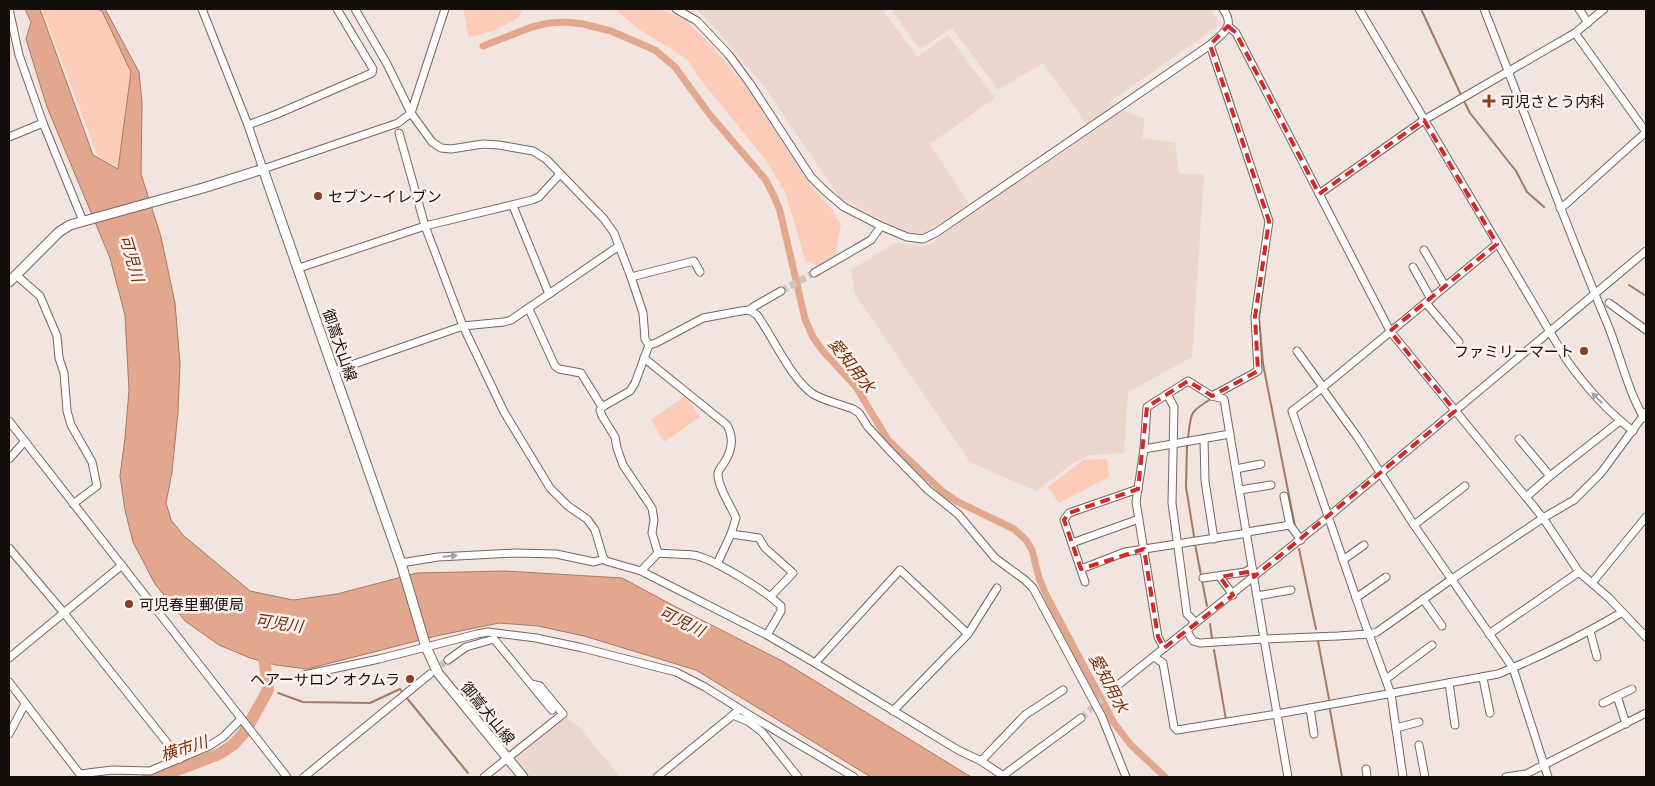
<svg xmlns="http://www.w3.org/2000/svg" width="1655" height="786" font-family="Merriweather,'Noto Sans JP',serif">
	<rect width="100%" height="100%" fill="#f2e4de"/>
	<g fill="#edd6cd">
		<path d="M696,9H882L917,57L948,35L995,98L930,144L969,204L926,233L905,232L840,198L763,85L719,32Z"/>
		<path d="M891,9H1210L1221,24L1108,103L1145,119L1142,138L1175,143L1179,174L1204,175L1192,357L1128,392L1124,453L1089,455L1072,464L1036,491L970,462L855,294L851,270L895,243L927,246L1091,130L1043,63L998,90L952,28L920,49Z"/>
		<path d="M563,714L580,728L620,777H523L507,758Z"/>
	</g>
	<g fill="#fcccb8">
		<path d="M42,9H97L102,11L132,72L118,167L98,157Z"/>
		<path d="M463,9H523L518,18L493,31L469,37Z"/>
		<path d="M595,9H658L684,18L713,47L751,93L812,188L831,208L841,225L835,256L820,266L806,262L785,192L765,159L700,79L687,59L640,30L617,11Z"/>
		<path d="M685,396L700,417L664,442L651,420Z"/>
		<path d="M1107,459L1109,477L1059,503L1048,487L1083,460Z"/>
	</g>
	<path fill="#e3a78e" stroke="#a57967" d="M25,9H40L93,155L118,169L131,72L102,11L97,9H105L139,72L142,103L141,174L161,237L175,303L180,364L178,412L172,472L166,503L171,520L184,536L250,591L293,600L337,594L417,573L505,571L622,578L676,607L784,662L971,777H871L696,670L584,636L538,626L499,623L436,636L307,669L276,665L250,658L219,645L185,621L155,584L133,542L125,510L120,476L125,438L129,390L125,315L110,258L47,107L26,39L31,22Z"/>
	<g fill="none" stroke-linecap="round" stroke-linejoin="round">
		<g stroke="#a57967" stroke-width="2">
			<path d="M1421,9L1461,95"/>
			<path d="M1463,99L1470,113L1516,171L1527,192L1544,207"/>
			<path d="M1267,257L1259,318L1263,364L1295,526"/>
			<path d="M1629,285L1646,296"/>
			<path d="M1188,438C1191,413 1189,412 1211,399"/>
			<path d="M1187,446L1186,487L1194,536"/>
			<path d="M1195,544L1207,606"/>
			<path d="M1299,549L1316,629"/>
			<path d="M1210,624L1212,638"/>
			<path d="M1318,641L1329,699"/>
			<path d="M1214,650L1226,720"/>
			<path d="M268,690L271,691"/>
			<path d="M278,693L303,702L370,703L400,689L403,693"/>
			<path d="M406,697L468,773"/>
			<path d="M1330,710L1342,777"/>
		</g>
		<path stroke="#e3a78e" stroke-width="7" d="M483,46L532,27L549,23L566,22L583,24L611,31L655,50L675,67L710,115L765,179L774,196L780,211L805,319L813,337L822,350L856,387L888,440L943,492L956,501L1014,529L1026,540L1032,550L1039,578L1047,597L1114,723L1130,744L1165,777"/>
		<path stroke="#e3a78e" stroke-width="12" d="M148,777L167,774L219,754L233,745L244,733L268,690L263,646"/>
		<g stroke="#d1c4be" stroke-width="7" stroke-dasharray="7 3.5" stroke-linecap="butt">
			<path d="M781,291L814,273"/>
			<path d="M433,672L448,660"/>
			<path d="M1081,718L1118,685"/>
		</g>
		<defs>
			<g id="minor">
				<path d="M9,9L19,55L43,123L83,221"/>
				<path d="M202,9L248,125L263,169L398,123L411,113L445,9"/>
				<path d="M355,9L387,64L411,113L432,142L441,148L451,149L483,144L499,145L533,151L546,159L604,219L614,233L631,277L643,313L645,339L649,345L656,343L703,318L741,311L749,310L757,315C773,337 791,379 813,394C825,401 840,404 853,409L859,413L868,427L888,449L928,490L958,514L995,558L1025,580L1033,588L1102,717L1126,777"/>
				<path d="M676,9L697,21L729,55L751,85L811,177L825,191L844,207L881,226L907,237L923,239L937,232L1210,45C1223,33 1236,27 1223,9"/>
				<path d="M1359,9L1566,359C1585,386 1607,411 1633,431"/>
				<path d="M1484,9C1525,113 1563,219 1607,323C1620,354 1627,389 1644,418"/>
				<path d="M1579,9L1588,23"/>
				<path d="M1228,26L1236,33L1390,331L1526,497L1543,518L1579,572L1609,598L1646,637"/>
				<path d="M1575,33L1646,132"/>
				<path d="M1210,45L1269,221L1255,317L1258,371L1212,396"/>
				<path d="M248,125L277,114L372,73L373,69L337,9"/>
				<path d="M399,133L425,226L463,326L504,322L511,320L619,246"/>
				<path d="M9,137L43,123"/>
				<path d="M1319,194L1424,120L1575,33L1604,9"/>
				<path d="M513,206L549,294"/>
				<path d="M1560,208L1566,204L1646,132"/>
				<path d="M1424,250L1445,286"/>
				<path d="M1413,267L1431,299"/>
				<path d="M299,268L425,226L532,200L539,197L560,174"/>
				<path d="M814,273L871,240L881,226"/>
				<path d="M16,275L40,296L57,336L59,358L64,373L67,411L71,425L92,462L97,486L73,504"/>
				<path d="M631,277L694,261L700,272"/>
				<path d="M1426,303L1459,342"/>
				<path d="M1609,303L1646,330"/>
				<path d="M529,309L555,366L559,369L581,373L602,407"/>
				<path d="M749,310L755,306L781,291"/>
				<path d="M649,345L635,383L630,391L602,407L600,410L602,416L615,437L617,448L623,465L652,508L654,520L652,533L658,553"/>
				<path d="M1297,351L1323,387"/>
				<path d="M644,358L727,425C734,438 732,451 724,463C722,466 719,469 718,473C717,486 731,506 736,518L731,534L717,564"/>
				<path d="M334,371L463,326L504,412L550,488L568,506L587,519L595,530L603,557L606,561L641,571L767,635L815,663L958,750L981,761"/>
				<path d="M1322,388L1358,438L1414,525L1513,668L1548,777"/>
				<path d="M1167,394L1174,407L1172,503L1187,614L1193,620V624"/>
				<path d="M9,421L287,777"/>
				<path d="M1204,439L1205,481L1214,539"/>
				<path d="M1519,439L1550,476"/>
				<path d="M1144,449L1230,434"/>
				<path d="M9,459L25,441"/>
				<path d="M1236,469L1261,464"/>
				<path d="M1240,490L1271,485"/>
				<path d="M1284,496L1290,525L1301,540"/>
				<path d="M1526,497L1550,476L1620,421"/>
				<path d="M1414,525L1465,486"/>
				<path d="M1247,532L1290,525"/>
				<path d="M731,534L759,538L765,548L793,573L771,596"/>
				<path d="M1072,543L1139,519"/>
				<path d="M9,548L64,613L180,759"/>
				<path d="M1343,560L1364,545"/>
				<path d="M401,563L438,557L516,553L556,554L594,562L604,559"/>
				<path d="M1081,569L1125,552L1248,533"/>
				<path d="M641,571L658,553C669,554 681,554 693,555C713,558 767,592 781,606V611L767,635"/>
				<path d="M1220,577L1233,595"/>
				<path d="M1203,578L1245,572L1252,568"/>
				<path d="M1085,582L1064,520L1069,513L1138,489"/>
				<path d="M1592,583L1646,517"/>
				<path d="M1257,596L1291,590"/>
				<path d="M1356,598L1386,577"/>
				<path d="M1423,599L1442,626"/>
				<path d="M1590,631L1597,657"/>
				<path d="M968,634L997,588"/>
				<path d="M1489,634L1579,572"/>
				<path d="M1164,648L1158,637L1136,502L1144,449L1147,407L1188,381L1212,396L1224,399L1264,639L1200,643L1193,641L1187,631"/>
				<path d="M1154,657L1163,663L1174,727L1177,730L1277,714L1498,674C1540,657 1581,636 1621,613"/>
				<path d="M9,658L122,565"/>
				<path d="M448,660L466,647L494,639L552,710"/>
				<path d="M815,663L900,570L968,634L893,711"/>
				<path d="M304,675L379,659L477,634L488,632L536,638L583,648L676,672L705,687L751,716L854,777"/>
				<path d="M1483,678L1490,713"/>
				<path d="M1386,679L1432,645"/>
				<path d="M9,682L82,777"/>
				<path d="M1449,683L1455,725"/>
				<path d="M1118,685L1328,517L1646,251"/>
				<path d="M1617,696L1626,724"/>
				<path d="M1603,703L1632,689"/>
				<path d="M1310,708L1314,734"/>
				<path d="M733,715L749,722L762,732L798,777"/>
				<path d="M1396,728L1419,722"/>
				<path d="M9,734L25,704"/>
				<path d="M1419,745L1425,777"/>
				<path d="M1366,769L1367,777"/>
				<path d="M80,774L112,770L150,771L209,746L223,737L241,719"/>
				<path d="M304,777L430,674"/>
				<path d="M484,777L563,714L540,686L531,684"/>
				<path d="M657,777L733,715L739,709"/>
				<path d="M1001,777L1081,718"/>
				<path d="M1005,777L981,761L1025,715L1063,690"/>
				<path d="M1288,777L1264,639L1338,636L1369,634L1377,632L1452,579L1543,518L1574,500L1601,473L1646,412"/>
				<path d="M1403,777L1391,694L1363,618L1292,411L1322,388L1497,244"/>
				<path d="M1506,777L1526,774L1646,713"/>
			</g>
			<path id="major" d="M9,282L59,232L70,225L203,188L263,169L401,563L426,647L438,673L523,777"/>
		</defs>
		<use href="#minor" stroke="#736762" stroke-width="9"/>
		<use href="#major" stroke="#736762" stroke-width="11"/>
		<use href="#minor" stroke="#fff" stroke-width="7"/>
		<use href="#major" stroke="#fff" stroke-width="9"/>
	</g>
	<defs><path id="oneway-solid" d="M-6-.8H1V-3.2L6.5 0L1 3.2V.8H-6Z" transform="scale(1.25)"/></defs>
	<g fill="#a19f9e">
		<use href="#oneway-solid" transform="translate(1597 398) rotate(-135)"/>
		<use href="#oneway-solid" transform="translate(450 556) rotate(-5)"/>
	</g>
	<path fill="none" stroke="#d62828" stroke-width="4" stroke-dasharray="10 6" stroke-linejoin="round" d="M1228,26L1236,33L1319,194L1424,120L1497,244L1390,331L1455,411L1254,577L1253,571L1220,577L1233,595L1164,648L1158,637L1144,549L1081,569L1064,520L1069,513L1138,489L1147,407L1188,381L1212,396L1258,371L1255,317L1269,221L1210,45Z"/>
	<g fill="#884120" stroke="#fdf1ed" stroke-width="2">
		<path d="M1486.5 93.5h5v5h5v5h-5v5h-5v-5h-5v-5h5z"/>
		<circle cx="318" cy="196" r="5"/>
		<circle cx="1584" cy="351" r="5"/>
		<circle cx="129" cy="604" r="5"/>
		<circle cx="410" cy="679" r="5"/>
	</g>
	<g text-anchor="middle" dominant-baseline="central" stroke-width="5" stroke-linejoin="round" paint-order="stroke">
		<g font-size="15" fill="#130e0c" stroke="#fdf1ed" text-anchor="start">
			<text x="1500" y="101">可児さとう内科</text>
			<text x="328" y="196">セブン-イレブン</text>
			<text x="1574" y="351" text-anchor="end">ファミリーマート</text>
			<text x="139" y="604">可児春里郵便局</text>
			<text x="400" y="679" text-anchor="end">ヘアーサロン オクムラ</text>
		</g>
		<g font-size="15" fill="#130e0c" stroke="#fdf1ed">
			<text transform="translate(340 345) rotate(71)">御嵩犬山線</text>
			<text transform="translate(488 713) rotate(51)">御嵩犬山線</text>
		</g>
		<g font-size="16" font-style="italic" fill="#732c05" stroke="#fdf1ed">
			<text transform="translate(132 258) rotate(73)">可児川</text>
			<text transform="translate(852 365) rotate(52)">愛知用水</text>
			<text transform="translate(682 621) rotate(26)">可児川</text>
			<text transform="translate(279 623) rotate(8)">可児川</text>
			<text transform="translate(1109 683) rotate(62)">愛知用水</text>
			<text transform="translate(184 748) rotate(-18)">横市川</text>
		</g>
	</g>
	<rect width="1655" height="786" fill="none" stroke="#130e0c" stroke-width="20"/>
</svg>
